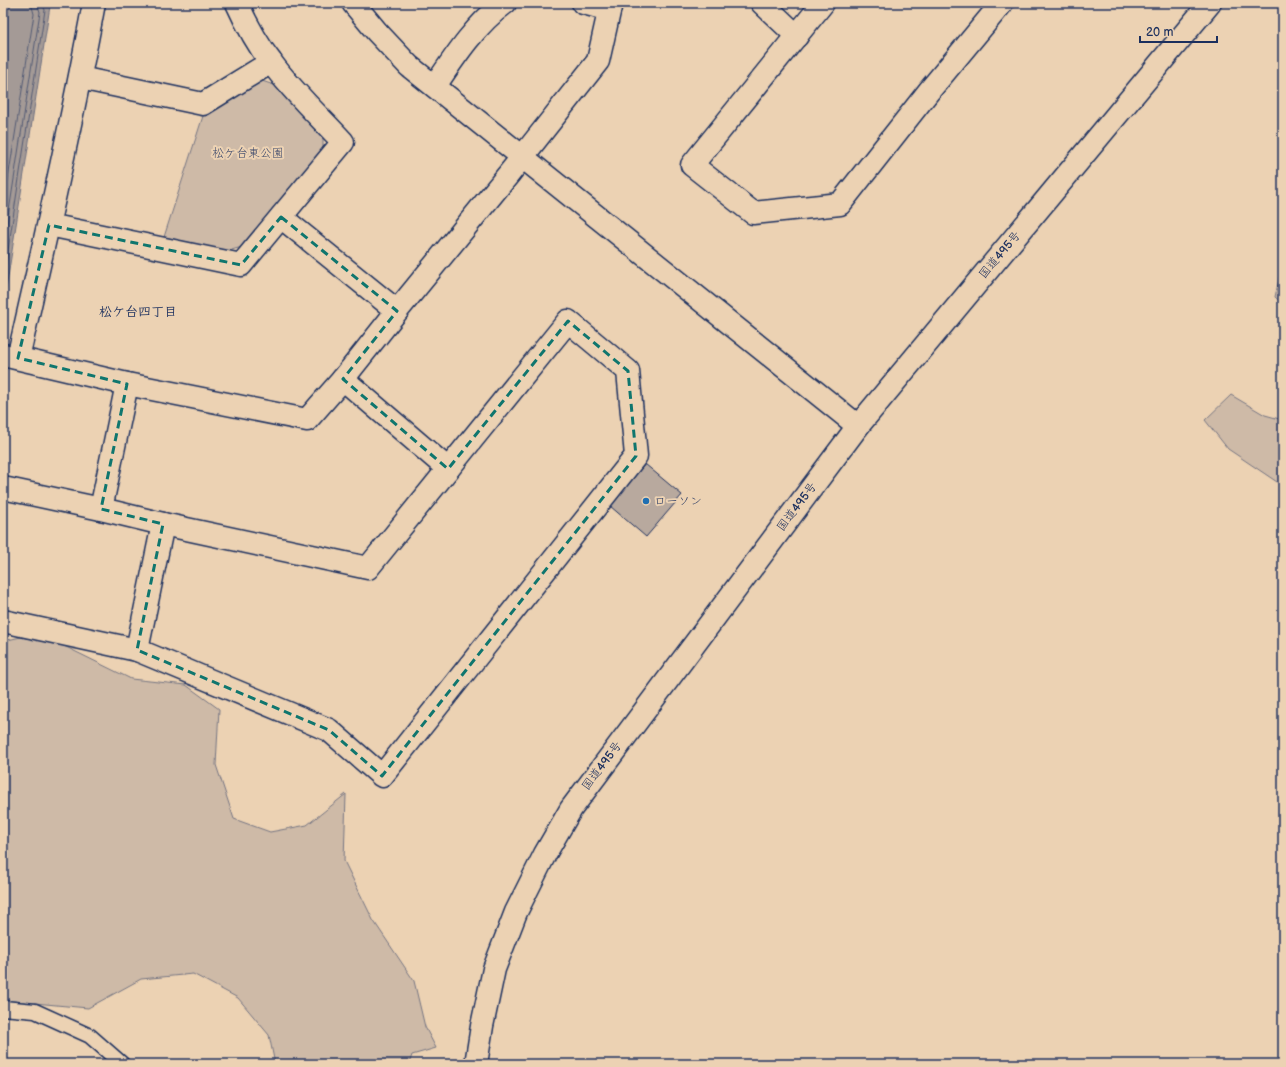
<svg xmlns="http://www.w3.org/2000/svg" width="1286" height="1067" font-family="'Balsamiq Sans','Klee One',sans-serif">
	<rect width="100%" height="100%" fill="#ecd2b3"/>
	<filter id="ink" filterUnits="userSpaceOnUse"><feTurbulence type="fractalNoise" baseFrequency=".025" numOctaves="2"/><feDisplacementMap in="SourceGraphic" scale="8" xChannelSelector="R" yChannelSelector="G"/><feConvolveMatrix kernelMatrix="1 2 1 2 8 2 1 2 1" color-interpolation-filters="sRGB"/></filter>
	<g filter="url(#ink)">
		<g fill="#cebaa7" stroke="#747482">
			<path d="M262,81L274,85L297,111L323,137V148L242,247L228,251L164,237L203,116Z"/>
			<path d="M1283,261V304L1275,297Z"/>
			<path d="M1231,395L1265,415L1283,420V486L1228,449L1205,420Z"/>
			<path d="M21,637L62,645L131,679L186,685L219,709L216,765L234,819L270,832L307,825L346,794L344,861L373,920L414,981L425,1027L436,1048L412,1055L409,1064H275L269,1035L238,998L193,974L141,979L88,1008L3,1000V641Z"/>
		</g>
		<path fill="#a49a96" stroke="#6d6f80" d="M3,3H39L50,6L3,309Z"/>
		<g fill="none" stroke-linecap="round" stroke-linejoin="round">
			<g stroke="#525a74" stroke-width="1">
				<path d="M3,211L34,14L31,3"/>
				<path d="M3,250L40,12L37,3"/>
				<path d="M3,283L45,10L42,3"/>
			</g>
		</g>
		<path fill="#b8a99e" stroke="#1b2f5e" d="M645,464L682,495L646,537L610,506Z"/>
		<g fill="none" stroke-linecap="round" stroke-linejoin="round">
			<defs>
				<path id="service" d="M3,1008L35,1011L90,1036L122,1064"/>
				<g id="minor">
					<path d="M583,3L609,10"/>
					<path d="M762,3L797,36"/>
					<path d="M823,3L692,165L753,213L840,204L929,91L1002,3"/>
					<path d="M80,78L203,104L271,62"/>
					<path d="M435,86C455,56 476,24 505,3"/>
					<path d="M281,217L397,311"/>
					<path d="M49,225L241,265L343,142C319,116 292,91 271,62C257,44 246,23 237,3"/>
					<path d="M3,355L127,384L307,420L343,379L397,311L508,175L598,61L611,3"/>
					<path d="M18,358C45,240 72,122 94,3"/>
					<path d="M343,379L448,469"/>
					<path d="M3,488L101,509L163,524L368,568L568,321L628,371L636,456L382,776L329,730L137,650L3,621"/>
					<path d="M101,509L127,384"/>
					<path d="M137,650L163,524"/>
				</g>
				<path id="tertiary" d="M353,3L377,32L409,66L858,426"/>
				<path id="trunk" d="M476,1064L482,1026L494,969L516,912L545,854L571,809L858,426L1210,3"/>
			</defs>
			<use href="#service" stroke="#1b2f5e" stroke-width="17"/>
			<use href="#minor" stroke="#1b2f5e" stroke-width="25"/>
			<use href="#tertiary" stroke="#1b2f5e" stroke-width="25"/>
			<use href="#trunk" stroke="#1b2f5e" stroke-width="25"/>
			<use href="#service" stroke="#ecd2b3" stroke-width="14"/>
			<use href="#minor" stroke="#ecd2b3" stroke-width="22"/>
			<use href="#tertiary" stroke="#ecd2b3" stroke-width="22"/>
			<use href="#trunk" stroke="#ecd2b3" stroke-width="22"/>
		</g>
	</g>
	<path fill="none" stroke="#0f766e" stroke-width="3" stroke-dasharray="8 5" stroke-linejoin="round" d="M281,217L397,311L343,379L448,469L568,321L628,371L636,456L382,776L329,730L137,650L163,524L101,509L127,384L18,358L49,225L241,265Z"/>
	<circle fill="#1f6fb2" stroke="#ecd2b3" stroke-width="1.5" cx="646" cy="501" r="4"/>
	<g text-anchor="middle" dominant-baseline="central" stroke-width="4" stroke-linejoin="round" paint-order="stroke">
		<g font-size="12" fill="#364469" stroke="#ecd2b3">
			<text x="248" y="153">松ケ台東公園</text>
		</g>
		<g font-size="12" fill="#1b2f5e" stroke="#ecd2b3">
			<text transform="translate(1000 255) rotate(-50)">国道495号</text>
			<text transform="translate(797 507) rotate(-53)">国道495号</text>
			<text transform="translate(602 766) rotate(-53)">国道495号</text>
		</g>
		<g font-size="12" fill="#1b2f5e" stroke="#ecd2b3" text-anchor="start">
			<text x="654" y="501">ローソン</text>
		</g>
		<g font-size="13" font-weight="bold" fill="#1b2f5e" stroke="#ecd2b3">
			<text x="138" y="312">松ケ台四丁目</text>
		</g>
	</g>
	<rect width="1286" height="1067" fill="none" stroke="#ecd2b3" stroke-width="16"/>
	<rect x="8" y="8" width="1270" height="1051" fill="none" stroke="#1b2f5e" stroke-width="1.5" filter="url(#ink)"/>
	<path d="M1140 36v6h77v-6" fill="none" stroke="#1b2f5e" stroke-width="2"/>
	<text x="1146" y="36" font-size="12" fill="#1b2f5e" stroke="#ecd2b3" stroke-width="3" paint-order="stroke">20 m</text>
</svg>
